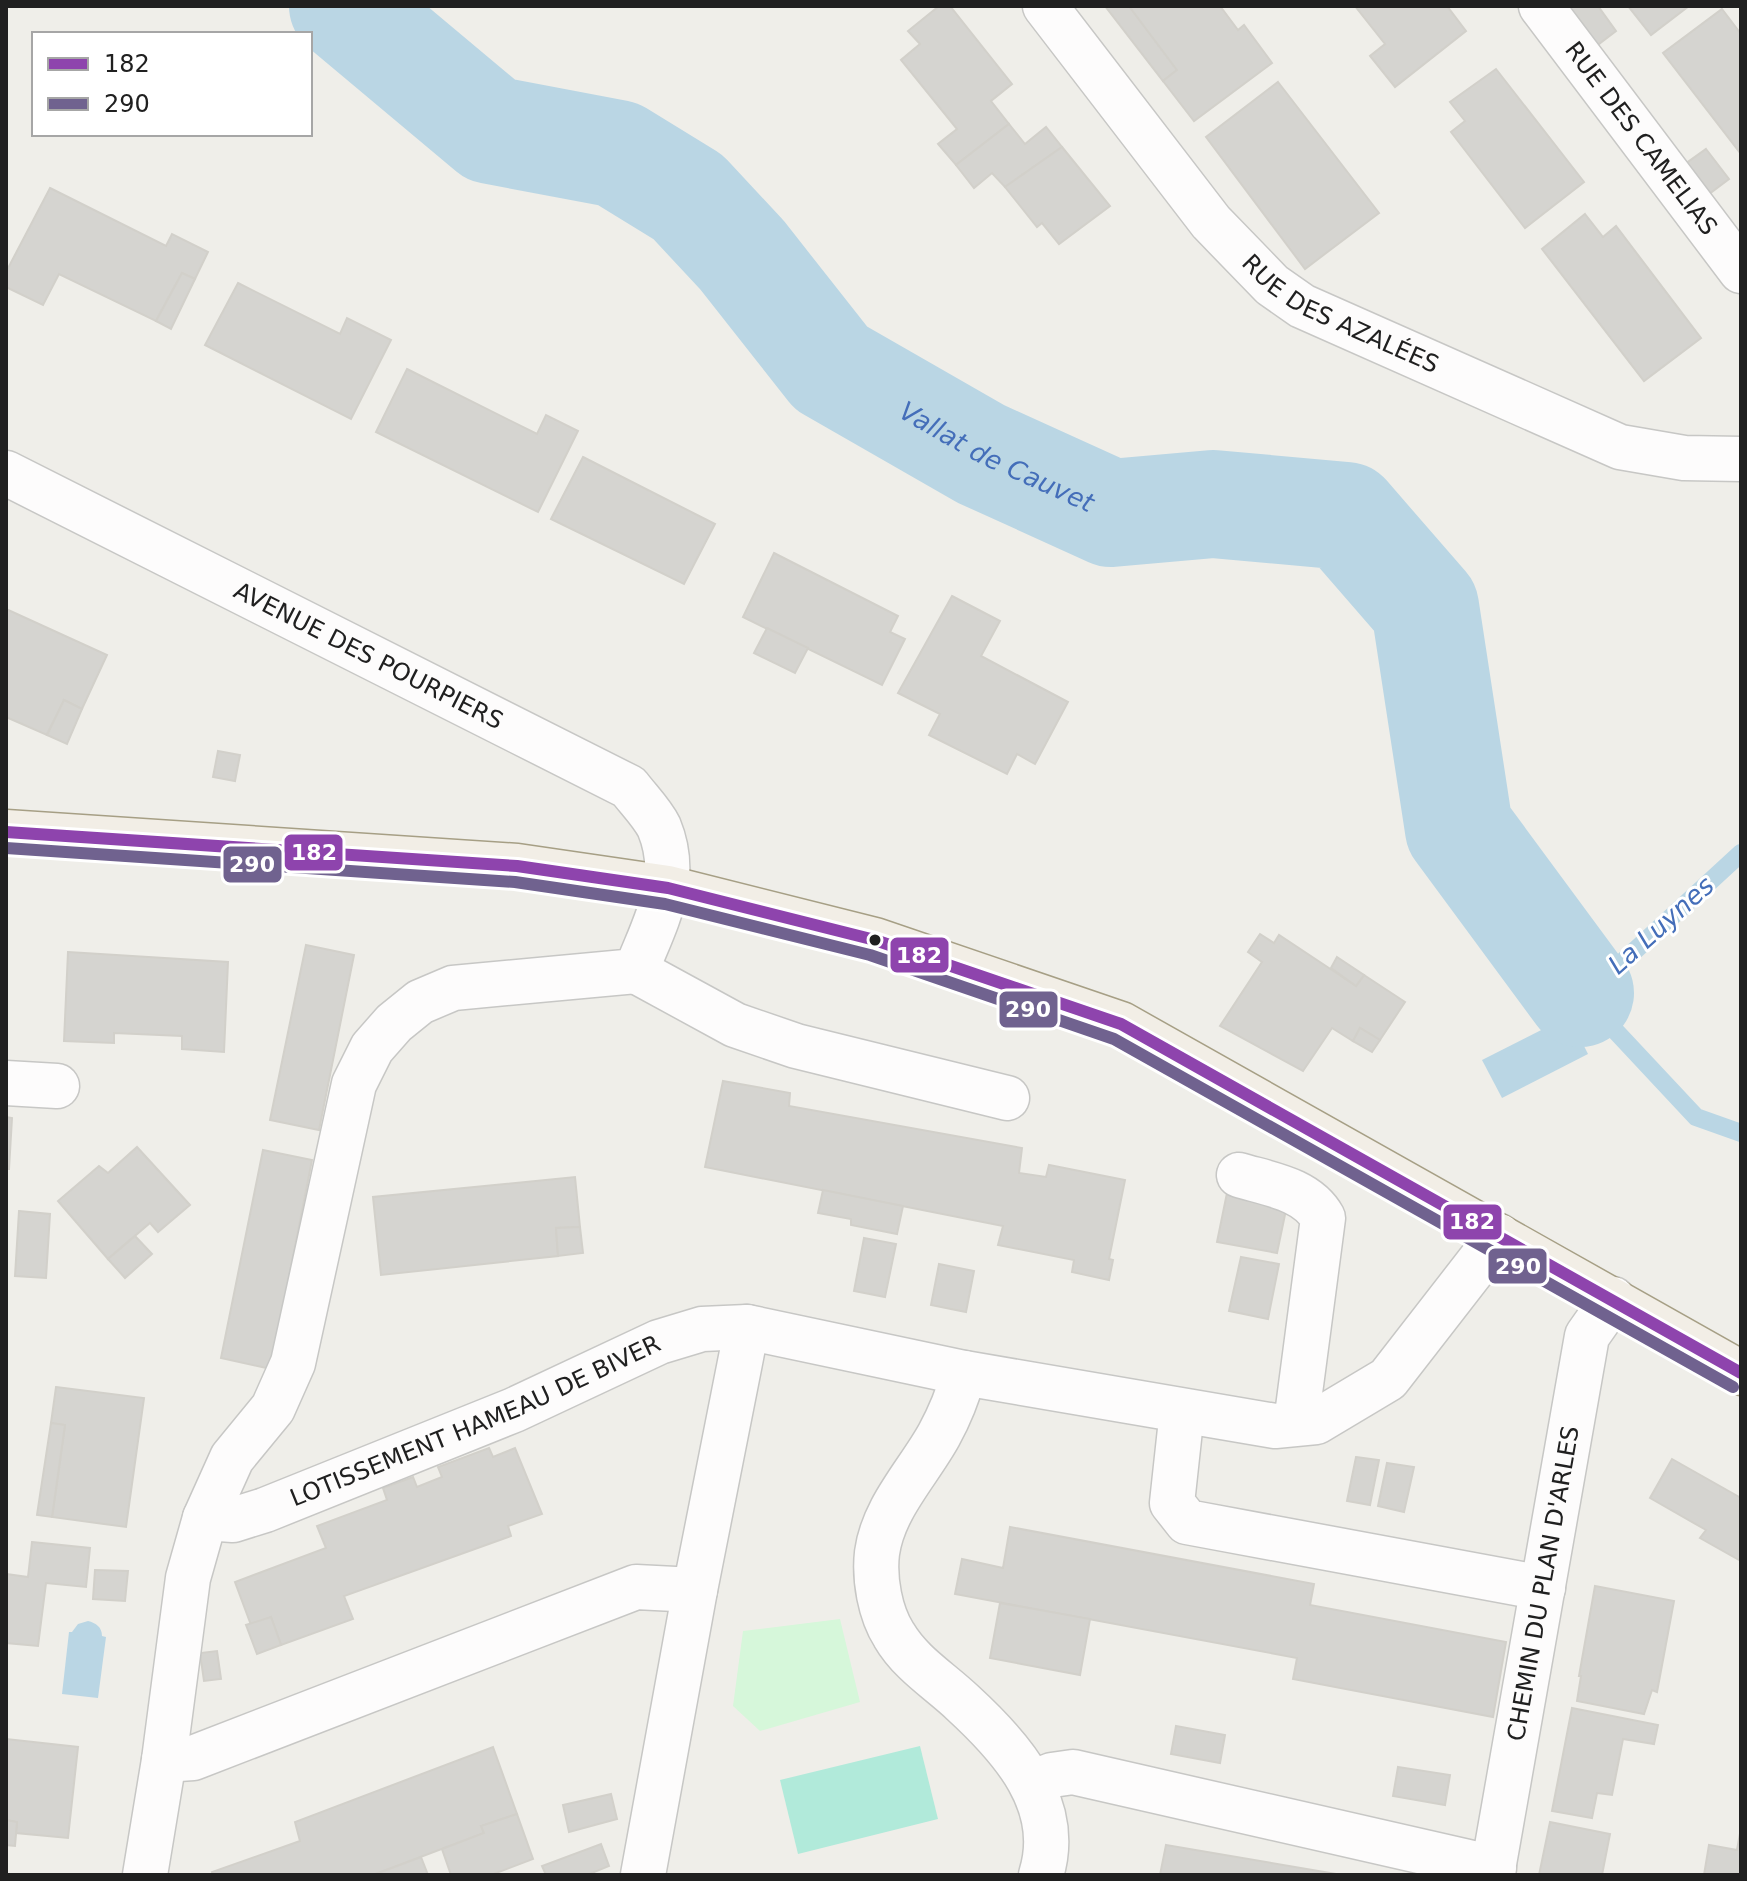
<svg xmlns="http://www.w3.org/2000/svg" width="1747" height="1881" font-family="'DejaVu Sans',sans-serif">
	<rect width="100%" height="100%" fill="#efeee9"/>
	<path fill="#d6f7da" d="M840,1619L860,1702L760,1731L733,1706L743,1631Z"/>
	<path fill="#b1eada" d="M920,1746L938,1819L798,1854L780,1780Z"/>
	<g fill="#bad6e4">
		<path d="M1569,1016L1588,1054L1502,1098L1482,1060Z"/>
		<path d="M88,1621C96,1623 102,1627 102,1636L106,1637L98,1698L62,1694L69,1632H72L78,1624Z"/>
	</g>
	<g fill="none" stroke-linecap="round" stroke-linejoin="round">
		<path stroke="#bad6e4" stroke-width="18" d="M1741,853L1617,967L1580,993L1696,1117L1741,1133"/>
		<path stroke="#bad6e4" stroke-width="108" id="s1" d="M343,6L491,130L618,154L688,197L742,255L831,368L981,454L1111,513L1213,504L1346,516L1425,607L1459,829L1580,993"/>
	</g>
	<g fill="#d5d4d0" stroke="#d2d0ca" stroke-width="2">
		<path d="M939,6H950L1012,84L991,101L1009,124L956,165L938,144L957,129L901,60L920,44L908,31Z"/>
		<path d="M1105,6H1129L1177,70L1163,81Z"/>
		<path d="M1129,6H1220L1238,30L1244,25L1272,63L1194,121L1163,81L1177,70Z"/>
		<path d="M1355,6H1447L1466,31L1395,87L1370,56L1385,44Z"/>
		<path d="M1564,6H1598L1616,31L1595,47Z"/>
		<path d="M1628,6H1689L1651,35Z"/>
		<path d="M1722,9L1741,34V154L1663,53Z"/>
		<path d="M1496,69L1584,182L1525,228L1451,132L1465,121L1450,102Z"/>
		<path d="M1278,82L1379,213L1305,269L1206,137Z"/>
		<path d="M1009,124L1025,144L1046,127L1062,147L1005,187L992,173L974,188L956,165Z"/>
		<path d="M1062,147L1110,206L1059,244L1042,223L1037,227L1005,187Z"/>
		<path d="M1706,149L1729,179L1709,194L1685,164Z"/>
		<path d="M50,188L166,246L172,234L208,252L195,279L182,273L156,321L59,274L43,305L6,287V272Z"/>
		<path d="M1585,214L1603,237L1616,226L1701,338L1644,381L1542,249Z"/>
		<path d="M182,273L195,279L171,329L156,321Z"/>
		<path d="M238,283L340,334L347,318L391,340L351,419L205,345Z"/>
		<path d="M407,369L537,434L546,415L578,431L538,512L376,432Z"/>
		<path d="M583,457L715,524L684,584L551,519Z"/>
		<path d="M774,553L898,616L890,632L905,639L882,685L743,617Z"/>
		<path d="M952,596L1000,621L981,656L1068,702L1035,764L1017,754L1007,774L929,735L940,714L898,693Z"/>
		<path d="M6,609L107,655L82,709L64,700L47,735L6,717Z"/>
		<path d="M767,628L808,648L795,673L754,653Z"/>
		<path d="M64,700L82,709L67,744L47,735Z"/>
		<path d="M218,751L240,755L235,781L213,777Z"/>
		<path d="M1260,934L1274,943L1279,935L1356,986L1364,975L1405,1002L1380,1040L1360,1028L1353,1041L1332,1028L1303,1071L1220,1026L1262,962L1248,952Z"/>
		<path d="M306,945L354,955L319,1130L270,1120Z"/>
		<path d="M68,952L228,962L224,1052L182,1049V1036L114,1033V1043L64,1041Z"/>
		<path d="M1337,957L1364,975L1356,986L1331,968Z"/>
		<path d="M1360,1028L1380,1040L1372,1052L1353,1041Z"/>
		<path d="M723,1081L790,1093L789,1106L1022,1148L1019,1173L1046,1177L1049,1165L1125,1180L1109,1259L1113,1260L1109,1280L1072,1272L1074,1260L998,1245L1003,1226L705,1167Z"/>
		<path d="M6,1117L12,1118L9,1169H6Z"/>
		<path d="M137,1147L190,1205L158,1232L150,1223L108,1259L58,1201L99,1166L108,1173Z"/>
		<path d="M263,1150L312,1160L271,1369L221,1358Z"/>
		<path d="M575,1177L580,1227L556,1228L558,1256L381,1275L373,1197Z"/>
		<path d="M823,1190L903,1206L897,1234L851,1225V1219L818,1213Z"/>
		<path d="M1227,1193L1287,1205L1277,1253L1217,1242Z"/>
		<path d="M19,1211L50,1214L46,1278L15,1276Z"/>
		<path d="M580,1227L583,1253L558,1256L556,1228Z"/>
		<path d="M135,1236L152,1254L125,1278L108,1259Z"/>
		<path d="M864,1238L896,1244L885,1297L854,1291Z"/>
		<path d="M1241,1257L1279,1264L1268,1319L1229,1311Z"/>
		<path d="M939,1264L974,1271L966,1312L931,1305Z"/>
		<path d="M56,1387L144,1398L126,1527L52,1517L65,1425L51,1423Z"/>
		<path d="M51,1423L65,1425L52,1517L37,1515Z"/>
		<path d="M489,1448L493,1457L515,1448L542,1514L508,1526L511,1536L344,1596L353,1619L281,1645L271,1617L251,1625L235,1582L326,1548L317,1526L387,1500L383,1488L413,1477L417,1487L442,1477L438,1467Z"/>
		<path d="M1356,1457L1379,1460L1370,1505L1347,1501Z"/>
		<path d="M1672,1459L1741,1498V1561L1700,1538L1706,1530L1650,1498Z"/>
		<path d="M1387,1463L1414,1467L1404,1512L1378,1506Z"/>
		<path d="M1010,1527L1314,1584L1310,1605L1506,1642L1493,1717L1293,1679L1297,1658L955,1594L962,1559L1003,1568Z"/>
		<path d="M32,1542L90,1548L86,1587L46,1583L38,1646L6,1643V1574L28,1577Z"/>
		<path d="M95,1570L128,1571L125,1601L93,1599Z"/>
		<path d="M1595,1586L1674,1601L1657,1692L1652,1690L1644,1714L1577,1701L1581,1676H1579Z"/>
		<path d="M1000,1603L1090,1619L1080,1675L990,1658Z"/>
		<path d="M271,1617L281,1645L257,1654L246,1625Z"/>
		<path d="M217,1651L221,1679L204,1681L200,1653Z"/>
		<path d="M1572,1708L1658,1725L1654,1744L1623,1739L1612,1795L1597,1793L1592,1818L1552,1811Z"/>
		<path d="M1176,1726L1225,1735L1220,1763L1171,1754Z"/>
		<path d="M6,1739L78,1747L68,1838L16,1833L17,1822L6,1820Z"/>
		<path d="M493,1747L517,1814L481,1826L484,1833L373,1875H213L212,1872L300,1841L295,1822Z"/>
		<path d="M1398,1767L1450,1775L1445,1805L1393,1796Z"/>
		<path d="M611,1794L617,1819L569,1832L563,1805Z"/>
		<path d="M517,1814L533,1859L491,1875H451L442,1849L484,1833L481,1826Z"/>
		<path d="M6,1820L17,1822L15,1846L6,1845Z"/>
		<path d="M1550,1822L1610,1834L1602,1875H1539Z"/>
		<path d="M1741,1828V1875H1704L1709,1845L1737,1850Z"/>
		<path d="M601,1844L609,1866L587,1875H546L542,1866Z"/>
		<path d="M1166,1845L1342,1875H1160Z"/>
		<path d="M421,1857L428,1875H373Z"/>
	</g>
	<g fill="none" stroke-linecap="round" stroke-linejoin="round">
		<defs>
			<g id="minor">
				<path id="s2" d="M1045,6L1211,222L1272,285L1302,306L1620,447L1684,458L1741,459"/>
				<path id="s3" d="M1541,6L1741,271"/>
				<path id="s4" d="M6,473L629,787C638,799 652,813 659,827C681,880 655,922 636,971L453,988L420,1002L394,1023L372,1048L354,1084L293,1363L273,1408L232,1458L205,1518L188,1578L164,1760L145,1875"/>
				<path d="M636,971L735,1025L796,1046L1007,1098"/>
				<path d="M6,1083L57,1086"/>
				<path d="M1239,1175C1269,1184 1307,1189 1323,1218L1296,1423"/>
				<path d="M964,1373C958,1395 950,1415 939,1435C918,1473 883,1508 877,1553C874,1579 880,1613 894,1635C911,1664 940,1681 963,1703C1012,1748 1063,1805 1041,1875"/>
				<path d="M1182,1411L1172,1503L1187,1522L1543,1588"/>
				<path id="s5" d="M205,1518L233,1520L265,1510L514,1410L659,1342L702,1329L747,1327L964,1373L1275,1426L1316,1422L1388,1379L1499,1236"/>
				<path d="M164,1760L193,1758L636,1587L695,1590"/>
				<path d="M1032,1783L1052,1775L1073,1772L1494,1868"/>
				<path d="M643,1875L695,1590L747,1327"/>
				<path id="s6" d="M1492,1875L1587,1336L1613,1299"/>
			</g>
			<path id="major" d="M6,832L517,866L668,888L875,940L1121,1024L1741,1373"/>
		</defs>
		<use href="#minor" stroke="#c7c7c5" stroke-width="47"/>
		<use href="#major" stroke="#a69f85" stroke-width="47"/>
		<use href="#minor" stroke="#fdfcfc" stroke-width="44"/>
		<use href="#major" stroke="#f2eee6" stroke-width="44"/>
		<defs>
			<path id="bus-1" d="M6,832L517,866L668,888L875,940L1121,1024L1741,1373"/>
			<path id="bus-2" d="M6,848L515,882L665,904L870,955L1114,1039L1733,1387"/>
		</defs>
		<use href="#bus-1" stroke="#fff" stroke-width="18"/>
		<use href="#bus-2" stroke="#fff" stroke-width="18"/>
		<use href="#bus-1" stroke="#8e44ad" stroke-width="12"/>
		<use href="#bus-2" stroke="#70628f" stroke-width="12"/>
	</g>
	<circle fill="#202020" stroke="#fff" stroke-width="3" cx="875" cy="940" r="7"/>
	<g text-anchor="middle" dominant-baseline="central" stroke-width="6" stroke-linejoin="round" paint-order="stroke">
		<g font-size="24" fill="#202020" stroke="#fff">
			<text stroke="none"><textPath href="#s3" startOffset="166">RUE DES CAMELIAS</textPath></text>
			<text stroke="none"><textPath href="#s2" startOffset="434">RUE DES AZALÉES</textPath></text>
			<text stroke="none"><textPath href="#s4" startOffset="406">AVENUE DES POURPIERS</textPath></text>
			<text stroke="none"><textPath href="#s5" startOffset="290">LOTISSEMENT HAMEAU DE BIVER</textPath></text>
			<text stroke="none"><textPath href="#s6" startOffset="296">CHEMIN DU PLAN D'ARLES</textPath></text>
		</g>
		<g font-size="26" font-style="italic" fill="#446eb9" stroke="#fff">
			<text stroke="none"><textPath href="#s1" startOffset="816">Vallat de Cauvet</textPath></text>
			<text transform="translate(1661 925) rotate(-42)">La Luynes</text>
		</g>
	</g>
	<g stroke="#fff" stroke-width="3">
		<rect x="283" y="833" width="61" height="39" rx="8" fill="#8e44ad"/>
		<rect x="222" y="845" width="61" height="39" rx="8" fill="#70628f"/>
		<rect x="889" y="936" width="61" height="38" rx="8" fill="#8e44ad"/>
		<rect x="998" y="990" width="61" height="39" rx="8" fill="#70628f"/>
		<rect x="1442" y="1203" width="61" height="38" rx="8" fill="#8e44ad"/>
		<rect x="1487" y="1247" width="61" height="38" rx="8" fill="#70628f"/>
	</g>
	<g font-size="22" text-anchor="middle" font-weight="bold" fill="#fff">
		<text x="314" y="860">182</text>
		<text x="252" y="872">290</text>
		<text x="919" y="963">182</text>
		<text x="1028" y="1017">290</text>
		<text x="1472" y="1229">182</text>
		<text x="1518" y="1274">290</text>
	</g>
	<rect width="1747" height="1881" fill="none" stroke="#202020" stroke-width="16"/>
	<rect x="32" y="32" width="280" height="104" fill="#ffffff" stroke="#a6a6a6" stroke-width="2"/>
	<rect x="48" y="58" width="40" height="12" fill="#8e44ad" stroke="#a6a6a6" stroke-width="2"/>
	<text x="104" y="72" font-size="24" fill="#202020">182</text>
	<rect x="48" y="98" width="40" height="12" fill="#70628f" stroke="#a6a6a6" stroke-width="2"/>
	<text x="104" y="112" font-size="24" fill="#202020">290</text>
</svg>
